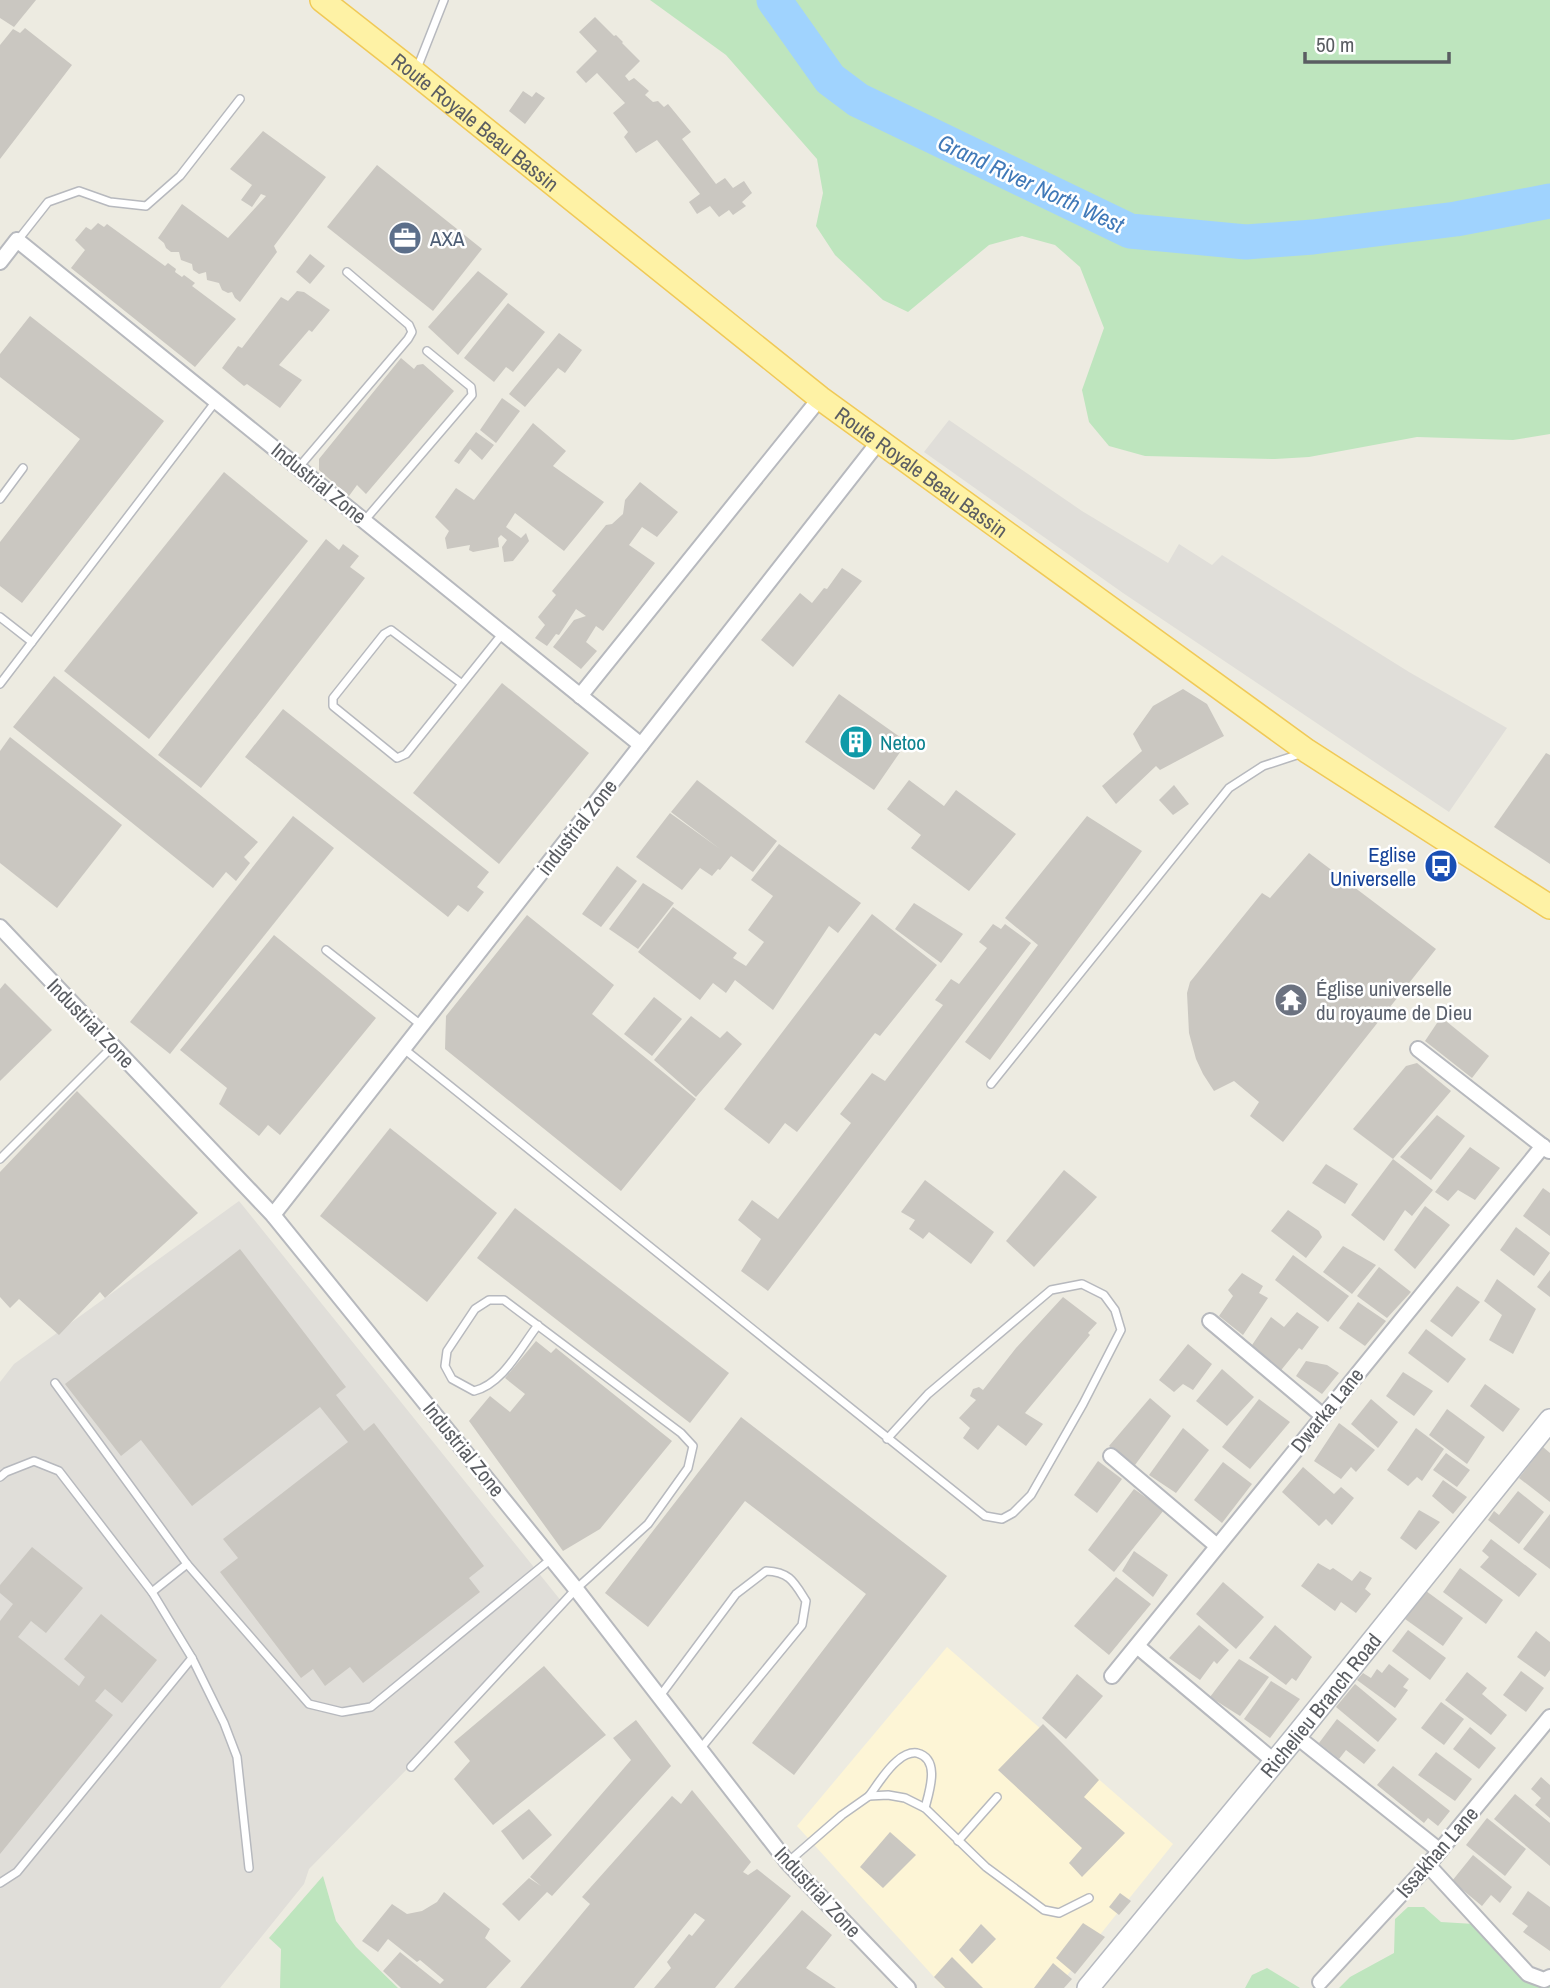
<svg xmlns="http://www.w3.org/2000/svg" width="1550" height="1988" font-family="'Archivo Narrow',sans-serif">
	<rect width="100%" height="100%" fill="#edebe1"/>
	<path fill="#fdf5d6" d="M947,1647L1173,1844L1057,1988H944L797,1826Z"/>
	<g fill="#e0ded9">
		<path d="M949,420L1082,511L1168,563L1179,544L1212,565L1222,555L1409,672L1507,728L1449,812L1123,593L924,452Z"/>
		<path d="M239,1201L566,1607L309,1869L304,1884L220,1988H0V1382L14,1364Z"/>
	</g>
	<g fill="#bee5be">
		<path d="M650,0H1550V434L1513,440L1417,437L1309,457L1275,459L1145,456L1109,446L1089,422L1082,390L1104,328L1080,267L1055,245L1022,236L989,245L908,312L883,300L835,255L816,226L823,193L817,159L726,55Z"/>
		<path d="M323,1876L336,1921L356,1947L398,1988H280L281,1949L269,1938Z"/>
		<path d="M1408,1907H1424L1441,1922L1474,1924L1529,1967L1550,1977V1988H1339L1350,1977L1394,1953L1395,1919Z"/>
		<path d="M1267,1968L1300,1988H1245L1252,1975Z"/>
	</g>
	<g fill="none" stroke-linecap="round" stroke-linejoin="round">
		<path stroke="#a0d3fe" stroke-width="35" d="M774,0L830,79L858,100L1130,231L1246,242L1313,237L1456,219L1550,201"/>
	</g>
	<g fill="#cac7c1">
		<path d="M0,0H36L14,27L0,18Z"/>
		<path d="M595,17L614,36L616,35L623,42L622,43L640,61L625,76L629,81L634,78L649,91L645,95L653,102L658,101L664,107L668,104L691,132L682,139L716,184L725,178L733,188L744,181L752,193L742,202L746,206L733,215L729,210L719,217L710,206L697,214L689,202L700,194L657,140L636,153L624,137L628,132L613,113L625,103L597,73L586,83L576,72L597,51L579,32Z"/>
		<path d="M25,28L72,65L0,159V45L13,29L20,33Z"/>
		<path d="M523,91L532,97L536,92L545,98L525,124L509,111Z"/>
		<path d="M263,131L326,177L274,246L277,252L240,302L235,298L232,292L228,293L222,290L219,283L207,280L206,272L199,274L193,270L192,264L181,260L179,252H171L166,248L164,243L158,238L182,204L228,238L266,196L261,194L252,207L241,200L252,185L230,169Z"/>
		<path d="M377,165L482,249L433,311L327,227Z"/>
		<path d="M98,223L104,227L107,224L165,266L168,263L176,269L175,272L182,277L184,275L195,283L192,286L236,319L195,367L71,268L85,250L75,240L86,227L91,230Z"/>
		<path d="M310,254L325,266L310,284L296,272Z"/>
		<path d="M478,271L508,294L458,355L428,327Z"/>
		<path d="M297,291L304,292L330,310L312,332L309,330L279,365L302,380L280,408L247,384L244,386L222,368L238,346L242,348L281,297L288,301Z"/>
		<path d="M508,303L545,332L513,372L506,367L494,382L464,358Z"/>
		<path d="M30,316L164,421L22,603L0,586V542L80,439L0,377V354Z"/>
		<path d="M559,333L582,350L565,373L558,368L525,407L509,394Z"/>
		<path d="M401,358L414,369L417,365L423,364L454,391L366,494L357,485L349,496L319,470V459Z"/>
		<path d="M502,398L520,411L496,443L480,430Z"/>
		<path d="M533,423L566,451L553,466L604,502L564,551L515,513L506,527L521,538L526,533L529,541L513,561L504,562L502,547L507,540L501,535L498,538L499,547L473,552L469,550L470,545L447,549L445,538L449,531L435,517L456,488L474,500Z"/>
		<path d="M476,432L494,445L482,460L470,449L459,464L454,461Z"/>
		<path d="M224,472L308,541L149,739L64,671Z"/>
		<path d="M640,482L678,512L657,537L642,527L629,545L655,563L603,631L596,626L586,642L597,651L581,669L553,647L574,620L586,616L576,609L559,635L556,634L547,646L535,638L545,625L538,617L556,595L552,591L606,525L612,524L623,514L625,500Z"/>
		<path d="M326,539L339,550L343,544L359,556L350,567L365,578L201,788L158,755Z"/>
		<path d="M842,568L862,581L793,667L761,640L800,593L812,603L824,588L827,589Z"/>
		<path d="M54,676L258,842L244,857L250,863L236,881L226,872L213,888L13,727Z"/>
		<path d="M502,683L589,753L499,864L413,793Z"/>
		<path d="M1183,689L1207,704L1224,736L1160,770L1156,766L1116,804L1102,786L1142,751L1133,734L1153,706Z"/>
		<path d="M839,694L907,742L874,790L805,742Z"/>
		<path d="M283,709L489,872L477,887L484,892L468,912L458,905L448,917L245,757Z"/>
		<path d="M10,737L122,825L57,908L0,863V751Z"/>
		<path d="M1546,753L1550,755V864L1494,827Z"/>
		<path d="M697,780L777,841L753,872L731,856L720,870L718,869L712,876L700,868L682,890L636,857L670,813L720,849L671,812Z"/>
		<path d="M909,780L944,806L956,790L1016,834L969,891L911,848L921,835L887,809Z"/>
		<path d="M1174,785L1189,804L1173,815L1159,800Z"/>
		<path d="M293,816L334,848L170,1054L130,1022Z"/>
		<path d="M1087,816L1142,851L990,1060L965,1042L1038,945L1005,918Z"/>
		<path d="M779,844L861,903L838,933L829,926L773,1010L735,980L726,993L713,983L700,1000L638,952L673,907L737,953L733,958L746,966L764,942L748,930L773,896L751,880Z"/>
		<path d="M1309,853L1436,949L1283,1142L1250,1116L1259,1102L1234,1081L1214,1091L1203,1074L1196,1059L1189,1033L1187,993L1190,982L1262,893L1270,898Z"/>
		<path d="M617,866L637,881L601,927L582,914Z"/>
		<path d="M643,883L674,903L638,949L609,929Z"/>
		<path d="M914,903L963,934L941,963L895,929Z"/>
		<path d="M872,914L937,965L880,1036L875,1033L797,1132L785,1123L769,1144L724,1109Z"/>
		<path d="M527,915L614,985L592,1014L696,1099L621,1191L445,1049L446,1016Z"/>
		<path d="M993,924L1001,929L1005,924L1031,943L768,1291L741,1271L761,1239L738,1220L752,1200L778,1219L851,1123L840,1114L872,1073L885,1081L943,1005L935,1000L951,979L959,984L987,948L979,942Z"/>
		<path d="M274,935L376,1018L280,1135L268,1125L259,1136L219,1104L227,1088L180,1050Z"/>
		<path d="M5,983L52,1030L0,1081V989Z"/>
		<path d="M654,997L682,1019L652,1056L624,1034Z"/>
		<path d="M691,1016L720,1038L727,1031L742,1044L696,1097L654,1060Z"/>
		<path d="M1441,1017L1489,1056L1472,1078L1425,1041Z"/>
		<path d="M1417,1063L1451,1091L1393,1159L1353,1129L1406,1066Z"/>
		<path d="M77,1091L198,1213L105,1298L100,1292L59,1335L19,1299L10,1308L0,1297V1172Z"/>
		<path d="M1437,1115L1465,1136L1431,1180L1400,1157Z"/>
		<path d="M390,1128L497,1213L427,1302L320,1216Z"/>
		<path d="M1470,1147L1500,1168L1475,1200L1458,1190L1448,1201L1435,1192Z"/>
		<path d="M1393,1159L1433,1190L1412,1216L1405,1210L1384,1241L1351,1215Z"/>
		<path d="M1326,1164L1358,1184L1345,1204L1312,1183Z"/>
		<path d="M1064,1170L1097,1197L1034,1267L1006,1241Z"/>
		<path d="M925,1180L994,1232L971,1264L929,1232L923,1239L909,1229L915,1220L901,1212Z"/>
		<path d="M1543,1188L1550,1193V1236L1523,1216Z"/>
		<path d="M1425,1206L1450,1225L1415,1269L1394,1250Z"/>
		<path d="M515,1208L729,1373L690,1423L477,1258Z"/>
		<path d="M1288,1210L1319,1231L1322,1237L1306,1258L1271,1231Z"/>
		<path d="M1516,1227L1550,1253L1534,1276L1500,1250Z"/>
		<path d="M1343,1246L1376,1265L1352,1294L1323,1272Z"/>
		<path d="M240,1249L346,1387L336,1395L364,1431L374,1423L484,1566L469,1578L480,1592L363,1683L350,1667L325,1686L313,1669L301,1678L220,1572L238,1558L223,1539L348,1442L320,1407L192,1506L141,1440L121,1456L65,1384Z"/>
		<path d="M1293,1255L1349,1296L1328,1322L1275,1280Z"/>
		<path d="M1379,1267L1411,1292L1387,1318L1357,1296Z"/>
		<path d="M1550,1270V1297L1537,1287Z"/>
		<path d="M1242,1273L1263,1286L1259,1293L1268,1298L1243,1335L1219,1316L1233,1296L1228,1290Z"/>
		<path d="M1497,1279L1536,1309L1513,1354L1489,1340L1502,1315L1484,1301Z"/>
		<path d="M1457,1286L1480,1302L1452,1337L1430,1321Z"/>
		<path d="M1063,1297L1097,1323L1088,1333L1090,1335L1025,1413L1043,1424L1026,1446L998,1425L978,1450L963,1438L970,1428L959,1418L976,1400L970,1396L973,1389L979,1387L983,1390L1016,1348Z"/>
		<path d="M1358,1302L1386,1321L1365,1346L1339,1328Z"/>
		<path d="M1297,1312L1319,1327L1302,1350L1299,1348L1278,1374L1250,1348L1271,1317L1284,1327Z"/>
		<path d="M1426,1329L1466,1359L1448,1383L1408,1353Z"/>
		<path d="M536,1341L551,1353L556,1348L672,1441L600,1529L563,1551L469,1421L490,1396L510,1412L525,1394L505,1378Z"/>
		<path d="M1188,1344L1212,1364L1193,1390L1183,1384L1174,1392L1159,1380Z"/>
		<path d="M1306,1361L1327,1365L1339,1373L1322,1394L1296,1376Z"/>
		<path d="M1222,1369L1254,1397L1227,1426L1196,1401Z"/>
		<path d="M1403,1372L1433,1391L1414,1416L1386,1396Z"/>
		<path d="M1485,1384L1520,1409L1503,1432L1470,1406Z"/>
		<path d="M1150,1398L1171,1416L1135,1465L1109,1446Z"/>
		<path d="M1259,1399L1290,1422L1250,1469L1222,1447Z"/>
		<path d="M1371,1399L1398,1422L1378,1448L1351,1424Z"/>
		<path d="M1447,1409L1485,1437L1467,1464L1429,1435Z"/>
		<path d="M741,1417L947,1576L794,1775L752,1743L866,1594L745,1501L648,1627L605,1593Z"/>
		<path d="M1339,1423L1375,1450L1356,1472L1351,1467L1341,1479L1314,1461Z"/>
		<path d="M1183,1428L1209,1450L1176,1493L1149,1475Z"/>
		<path d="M1416,1428L1444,1449L1422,1481L1417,1477L1408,1486L1387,1470Z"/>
		<path d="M1543,1447L1550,1453V1502L1519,1478Z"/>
		<path d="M1446,1453L1470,1470L1457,1487L1433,1470Z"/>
		<path d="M1098,1461L1122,1479L1097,1513L1074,1495Z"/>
		<path d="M1223,1462L1252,1484L1222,1523L1194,1500Z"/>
		<path d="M1303,1467L1334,1494L1341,1487L1354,1498L1332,1525L1326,1519L1319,1526L1282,1492Z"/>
		<path d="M1443,1480L1467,1497L1453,1514L1432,1496Z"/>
		<path d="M1134,1489L1164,1510L1114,1572L1088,1550Z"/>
		<path d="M1518,1491L1544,1512L1519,1544L1488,1520L1494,1511L1499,1515Z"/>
		<path d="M1419,1510L1440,1522L1416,1550L1400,1538Z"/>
		<path d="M1550,1514V1569L1523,1549Z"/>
		<path d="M1491,1539L1537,1574L1519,1597L1480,1567L1489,1557L1482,1551Z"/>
		<path d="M32,1547L83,1588L46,1633L31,1621L18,1637L79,1686L85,1677L64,1659L101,1614L157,1660L122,1703L105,1689L95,1701L113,1715L0,1854V1621L13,1604L0,1593V1585Z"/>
		<path d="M1134,1551L1168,1575L1153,1597L1122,1571Z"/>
		<path d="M1318,1563L1330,1570L1333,1568L1352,1581L1360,1571L1372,1578L1365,1589L1371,1594L1356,1613L1341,1602L1335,1611L1301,1586Z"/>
		<path d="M1460,1568L1503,1600L1486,1624L1443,1592Z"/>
		<path d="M1116,1577L1151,1604L1109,1655L1074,1626Z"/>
		<path d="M1223,1582L1264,1617L1236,1649L1196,1614Z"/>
		<path d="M1426,1591L1463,1618L1443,1646L1405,1619Z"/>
		<path d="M1199,1625L1229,1650L1217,1664L1214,1661L1200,1680L1169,1658Z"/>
		<path d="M1275,1625L1312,1657L1296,1681L1292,1678L1286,1685L1249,1658Z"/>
		<path d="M1408,1630L1446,1658L1430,1680L1392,1651Z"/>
		<path d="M1536,1631L1550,1642V1670L1545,1677L1517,1657Z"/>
		<path d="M1239,1659L1269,1677L1240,1716L1210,1697Z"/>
		<path d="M1389,1664L1409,1679L1403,1687L1408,1690L1395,1708L1357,1680L1363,1673L1371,1678L1377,1669L1382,1673Z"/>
		<path d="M544,1666L606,1735L493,1825L454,1779L470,1761L454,1742Z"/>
		<path d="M1521,1671L1544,1688L1526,1712L1503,1695Z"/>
		<path d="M1467,1672L1487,1688L1482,1694L1507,1715L1491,1735L1445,1700Z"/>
		<path d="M1077,1674L1103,1696L1066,1739L1042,1718Z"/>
		<path d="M1271,1681L1300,1699L1270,1738L1244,1719Z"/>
		<path d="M1355,1684L1397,1719L1378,1742L1336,1707Z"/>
		<path d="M1441,1702L1464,1719L1444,1745L1421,1728Z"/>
		<path d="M1337,1719L1376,1750L1364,1764L1346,1750L1339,1759L1319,1743Z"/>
		<path d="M636,1720L671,1766L552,1896L547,1892L519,1921L502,1904L529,1878L541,1886L530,1877L631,1760L613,1738Z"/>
		<path d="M1043,1724L1099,1780L1084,1797L1125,1833L1082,1877L1069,1863L1082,1848L998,1770Z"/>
		<path d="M1470,1727L1496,1748L1479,1769L1453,1749Z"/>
		<path d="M1436,1752L1472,1779L1455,1801L1418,1775Z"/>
		<path d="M1393,1766L1450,1811L1438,1826L1428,1818L1424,1823L1377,1785Z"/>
		<path d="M1541,1777L1550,1785V1818L1535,1805L1541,1798L1531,1789Z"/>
		<path d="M692,1790L751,1862L743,1872L748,1875L757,1869L791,1896L715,1988H654L671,1968L667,1962L689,1934L692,1936L705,1920L695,1913L634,1988H520L590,1904L582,1897L672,1796L681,1804Z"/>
		<path d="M1515,1794L1550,1823V1866L1494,1819Z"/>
		<path d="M529,1809L552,1835L523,1860L501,1831Z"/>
		<path d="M1487,1818L1526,1849L1505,1876L1466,1845Z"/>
		<path d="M890,1832L916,1855L883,1888L860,1867Z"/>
		<path d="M1473,1855L1512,1887L1500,1903L1491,1895L1482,1906L1452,1881Z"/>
		<path d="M1528,1891L1550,1907V1951L1523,1932L1528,1926L1512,1914Z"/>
		<path d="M444,1892L490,1929L485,1938L511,1961L486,1988H401L383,1971L400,1952L440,1984L444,1980L420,1960L417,1962L388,1939L378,1952L362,1941L392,1904L407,1914L422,1911L437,1902Z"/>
		<path d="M1120,1893L1131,1901L1119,1915L1109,1907Z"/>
		<path d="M802,1910L832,1935L806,1968L836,1988H734Z"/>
		<path d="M1083,1923L1105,1937L1075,1974L1056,1958Z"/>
		<path d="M981,1924L996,1939L972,1964L959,1950Z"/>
		<path d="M952,1957L983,1988H945L934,1977Z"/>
		<path d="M1053,1963L1072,1979L1064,1988H1034Z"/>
	</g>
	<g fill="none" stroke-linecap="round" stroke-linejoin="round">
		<defs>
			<g id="lane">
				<path d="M416,71L444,0"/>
				<path d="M18,240L48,202L79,191L110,202L146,206L180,176L240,99"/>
				<path d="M299,467L408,339L412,332L409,325L347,272"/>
				<path d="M0,499L23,468"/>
				<path d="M365,520L472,395L471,387L427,351"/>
				<path d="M0,617L32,642"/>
				<path d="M0,684L216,401"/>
				<path d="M462,684L391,630L384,634L333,698V706L397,758L406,754L503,633"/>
				<path d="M326,950L421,1025"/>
				<path d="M404,1049L985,1516L1002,1519L1013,1513L1031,1495L1083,1404L1121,1330L1115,1310L1104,1295L1082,1284L1051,1290L928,1394L887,1439"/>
				<path d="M991,1084L1229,788L1263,766L1303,753"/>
				<path d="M0,1159L113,1046"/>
				<path d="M55,1383L187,1564L309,1704L342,1712L371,1707L551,1559"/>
				<path d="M0,1477L6,1472L34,1461L59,1471L152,1592L192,1658L224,1723L237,1757L249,1868"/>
				<path d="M152,1592L187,1564"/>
				<path d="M660,1696L736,1594L766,1571C790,1572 794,1582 806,1601L802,1625L701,1748"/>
				<path d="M411,1767L576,1589L648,1524L688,1468L693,1446L681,1433L504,1300H489L475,1309L447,1351L445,1366L452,1379L474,1391C503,1384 520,1348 538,1325"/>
				<path d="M869,1796C878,1784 886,1770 897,1761C902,1756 910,1752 917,1753C941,1759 929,1792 925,1808"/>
				<path d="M958,1841L997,1797"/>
				<path d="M788,1862L842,1815L869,1796L888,1795L905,1798L925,1808L986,1867L1044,1910L1059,1913L1089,1898"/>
				<path d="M0,1883L17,1872L192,1658"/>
			</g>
			<g id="street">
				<path d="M0,262L17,240L641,745"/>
				<path d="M580,696L820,398"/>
				<path d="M0,927L273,1215L576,1589L788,1863L908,1988"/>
				<path d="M1418,1049L1549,1151"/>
				<path d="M273,1215L880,440"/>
				<path d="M1210,1321L1323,1416"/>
				<path d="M1111,1456L1217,1546"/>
				<path d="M1137,1646L1275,1762"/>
				<path d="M1112,1676L1543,1146"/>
				<path d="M1296,1736L1440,1851"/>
				<path d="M1428,1865L1528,1974L1544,1980L1550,1977"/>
				<path d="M1320,1982L1428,1865L1550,1717"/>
			</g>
			<g id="secondary">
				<path id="s1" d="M1088,1988L1296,1736L1550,1420"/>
			</g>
			<g id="primary">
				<path id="s2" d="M322,0L415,73L820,398L1307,751L1550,907"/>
			</g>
		</defs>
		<use href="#lane" stroke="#b7b9be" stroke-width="10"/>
		<use href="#street" stroke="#b7b9be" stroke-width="18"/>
		<use href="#secondary" stroke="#b7bac0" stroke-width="24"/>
		<use href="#primary" stroke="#f0c957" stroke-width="26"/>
		<use href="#lane" stroke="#fff" stroke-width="7"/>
		<use href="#street" stroke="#fff" stroke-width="14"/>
		<use href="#secondary" stroke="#fff" stroke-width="21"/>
		<use href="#primary" stroke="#fef2a5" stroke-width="23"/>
	</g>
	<defs>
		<symbol id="office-disc" viewBox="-11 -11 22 22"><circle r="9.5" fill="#5c6f8a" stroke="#fff"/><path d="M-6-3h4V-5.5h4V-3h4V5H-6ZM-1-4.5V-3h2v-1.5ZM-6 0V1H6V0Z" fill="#fff"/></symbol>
		<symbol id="building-disc" viewBox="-11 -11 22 22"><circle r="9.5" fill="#0f9aa8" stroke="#fff"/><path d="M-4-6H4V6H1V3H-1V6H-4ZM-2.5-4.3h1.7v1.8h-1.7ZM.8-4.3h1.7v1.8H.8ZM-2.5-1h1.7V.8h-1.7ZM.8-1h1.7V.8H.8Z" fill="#fff"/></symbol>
		<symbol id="bus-disc" viewBox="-11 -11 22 22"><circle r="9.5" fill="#1a4fb4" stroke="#fff"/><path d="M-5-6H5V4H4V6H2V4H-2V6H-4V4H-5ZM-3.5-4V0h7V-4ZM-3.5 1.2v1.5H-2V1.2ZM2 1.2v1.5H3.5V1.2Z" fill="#fff"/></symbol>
		<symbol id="temple-disc" viewBox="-11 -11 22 22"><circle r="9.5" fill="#6b7280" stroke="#fff"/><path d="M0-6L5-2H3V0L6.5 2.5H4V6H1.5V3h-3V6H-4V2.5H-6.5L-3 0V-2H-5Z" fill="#fff"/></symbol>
	</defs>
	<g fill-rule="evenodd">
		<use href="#office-disc" x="386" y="219" width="38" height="38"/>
		<use href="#building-disc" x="837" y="723" width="38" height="38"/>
		<use href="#bus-disc" x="1422" y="847" width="38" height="38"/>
		<use href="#temple-disc" x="1272" y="981" width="38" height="38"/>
	</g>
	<g text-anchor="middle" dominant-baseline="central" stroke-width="5" stroke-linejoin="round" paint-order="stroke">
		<g font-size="21" fill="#5a5d62" stroke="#fff">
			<text stroke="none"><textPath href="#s2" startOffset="196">Route Royale Beau Bassin</textPath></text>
			<text stroke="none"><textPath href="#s2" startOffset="763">Route Royale Beau Bassin</textPath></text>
			<text transform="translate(319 483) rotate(39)">Industrial Zone</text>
			<text transform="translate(577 827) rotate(-52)">industrial Zone</text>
			<text transform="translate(91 1023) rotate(46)">Industrial Zone</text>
			<text transform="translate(1327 1410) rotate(-51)">Dwarka Lane</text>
			<text transform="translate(464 1449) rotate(51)">Industrial Zone</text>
			<text stroke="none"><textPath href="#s1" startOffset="366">Richelieu Branch Road</textPath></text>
			<text transform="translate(1437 1852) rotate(-49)">Issakhan Lane</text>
			<text transform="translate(818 1892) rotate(47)">Industrial Zone</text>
		</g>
		<g font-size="21" fill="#4e5e75" stroke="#fff" text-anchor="start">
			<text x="430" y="238">AXA</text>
		</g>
		<g font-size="21" fill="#0d838f" stroke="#fff" text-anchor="start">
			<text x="880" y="742">Netoo</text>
		</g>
		<g font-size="21" fill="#164399" stroke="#fff" text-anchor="end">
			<text x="1416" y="854">Eglise<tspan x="1416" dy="24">Universelle</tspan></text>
		</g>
		<g font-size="21" fill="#5b616d" stroke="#fff" text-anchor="start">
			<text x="1316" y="988">Église universelle<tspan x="1316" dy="24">du royaume de Dieu</tspan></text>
		</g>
		<g font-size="23" font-style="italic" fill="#4079b8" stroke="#fff">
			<text transform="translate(1031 183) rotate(25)">Grand River North West</text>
		</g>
	</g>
	<path d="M1305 52v10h144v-10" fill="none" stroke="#5a5d62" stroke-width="3.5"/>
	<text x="1316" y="52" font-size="21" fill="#5a5d62" stroke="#ffffff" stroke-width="5" paint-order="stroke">50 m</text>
</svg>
